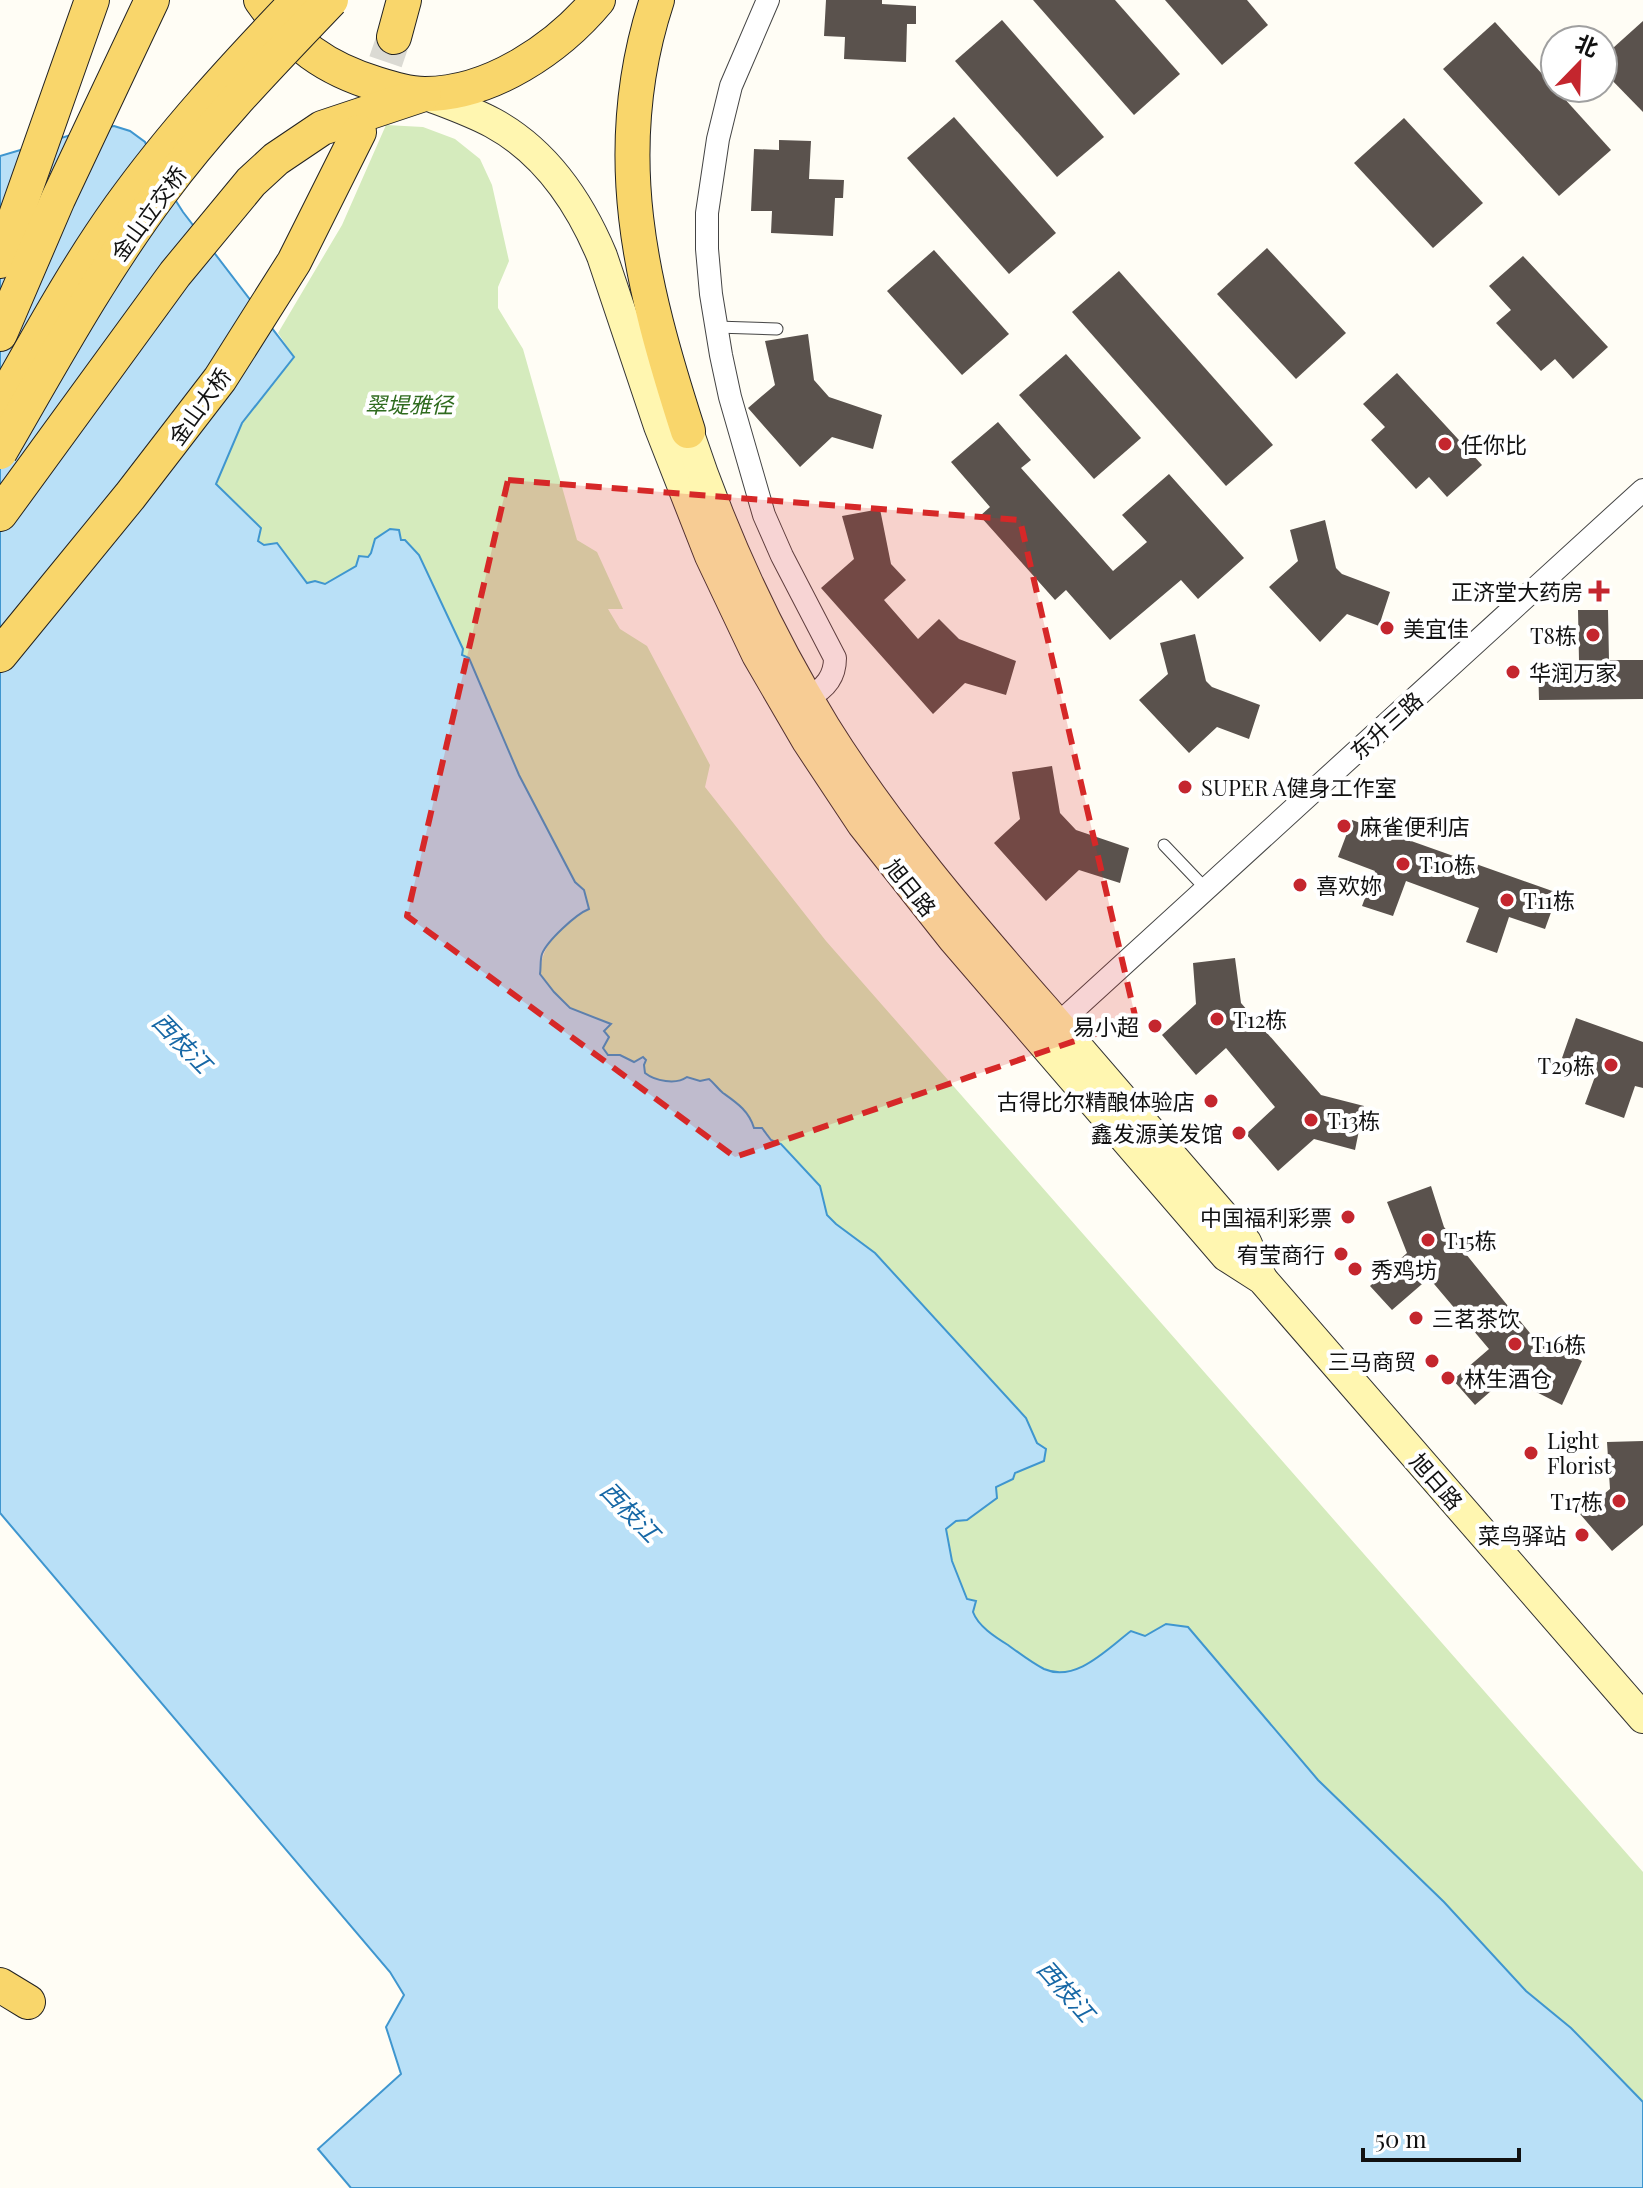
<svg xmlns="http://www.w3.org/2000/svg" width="1643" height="2188" font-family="'Playfair Display','Noto Sans SC',serif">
	<rect width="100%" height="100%" fill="#fffdf5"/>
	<path fill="#d5ebbd" d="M386,125L423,127L455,139L480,159L492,185L509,261L498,287V308L523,349L577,540L597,552L623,609H608L620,629L647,646L710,765L705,787L826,941L1643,1872V2102L1571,2028L1526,1991L1444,1902L1318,1780L1188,1627L1165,1624L1145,1636L1130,1631C1107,1649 1076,1683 1044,1669C1032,1663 1019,1653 1008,1645C995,1637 978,1626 973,1612L976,1601L967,1600L952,1561L945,1529L996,1487L1013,1479L1014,1473L1044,1461L1026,1418L875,1253L836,1224L827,1215L820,1186L781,1144L771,1140L767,1133L754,1128L727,1095L687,1077C676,1085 655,1081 644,1073V1065L640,1058L634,1062L621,1055H608L603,1048L604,1031L611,1024L570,1008L554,992L540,974C542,941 559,933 581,912L589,909L584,890L575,882L519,775L469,658L462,655L415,551L390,529L375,539L371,553L368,557H364L356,566L325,584L315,581L307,583L277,543L264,545L258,540L259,534L216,484L242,423L294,357L278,333L342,225Z"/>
	<path fill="#b9e0f7" stroke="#3f96cf" stroke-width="2" d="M114,126L130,131L145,142L160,176L183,212L294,357L242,423L216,484L261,528L258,541L264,545L277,543L307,583L315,581L325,584L356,566L359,556L368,557L371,553L375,539L390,529L399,530L401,540H405L419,555L463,649L462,655L469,658L519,775L575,882L584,890L589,909C576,914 547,941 542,954C540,960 541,967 540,974L554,992L570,1008L611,1024L604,1031L609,1037L603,1048L608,1055H620L634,1062L643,1057L646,1060L644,1065L645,1073C655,1081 676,1085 687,1077L700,1081L709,1079C715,1084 718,1089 723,1093C737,1103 749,1111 754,1128H762L771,1140L781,1144L820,1186L827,1215L836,1224L875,1253L1026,1418L1037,1443L1046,1449L1044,1461L1015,1473L1013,1479L996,1487L997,1498L967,1520L956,1521L946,1529L952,1561L967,1599L976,1601L973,1612C978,1626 995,1637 1008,1645C1019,1653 1032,1663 1044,1669C1076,1683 1107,1649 1131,1631L1145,1636L1166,1624L1188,1627L1318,1780L1444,1902L1526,1991L1571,2028L1643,2102V2188H351L318,2149L401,2074L386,2027L404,1995L390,1972L0,1513V156L71,135Z"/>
	<g fill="#5a524d">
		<path d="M826,0H882V4L916,6V24H907L906,62L844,59L845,37L824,36Z"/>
		<path d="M1033,0H1115L1180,74L1134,115Z"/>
		<path d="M1165,0H1247L1268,25L1222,65Z"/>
		<path d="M1002,20L1104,137L1057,177L955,61Z"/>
		<path d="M1643,21V112L1603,71V57Z"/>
		<path d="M1495,22L1611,150L1559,196L1443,69Z"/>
		<path d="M954,117L1056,233L1009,274L907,158Z"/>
		<path d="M1404,118L1483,203L1433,248L1354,163Z"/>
		<path d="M779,140L811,141L809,179L844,180L843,198H835L833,236L771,233L772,211H751L754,149L779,150Z"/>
		<path d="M1267,248L1346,333L1296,379L1217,294Z"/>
		<path d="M934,250L1009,334L962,375L887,291Z"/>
		<path d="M1523,256L1608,347L1573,379L1555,359L1541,371L1496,323L1511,310L1489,286Z"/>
		<path d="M1119,271L1273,445L1226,486L1072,312Z"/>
		<path d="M808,334L814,380L829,397L882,415L873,449L832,437L800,467L748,408L775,385L765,341Z"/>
		<path d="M1066,354L1141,438L1094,479L1019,395Z"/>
		<path d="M1397,373L1482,465L1447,497L1429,477L1416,489L1371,440L1385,427L1363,404Z"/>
		<path d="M998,422L1031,460L1021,468L1113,571L1147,542L1122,515L1169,474L1244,558L1198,599L1181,580L1110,640L1066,590L1055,600L980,516L990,507L951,462Z"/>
		<path d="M880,509L891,564L906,580L884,600L918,639L939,619L959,639L1016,661L1006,695L965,683L933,714L821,588L854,559L842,516Z"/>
		<path d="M1325,520L1336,568L1342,574L1390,592L1379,626L1347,614L1320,642L1269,587L1298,561L1290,530Z"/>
		<path d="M1578,610H1608L1609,660H1643V699L1539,700L1538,662L1579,661Z"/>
		<path d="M1195,634L1206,681L1212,687L1260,705L1249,739L1217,727L1189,753L1139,700L1168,674L1160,643Z"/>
		<path d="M1052,766L1060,813L1076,830L1129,848L1120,883L1079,870L1046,901L994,843L1020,819L1012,772Z"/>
		<path d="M1352,820L1558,893L1545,929L1509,917L1497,953L1466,942L1479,908L1406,881L1393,916L1362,906L1375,871L1338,857Z"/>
		<path d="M1235,958L1241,1003L1321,1095L1364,1106L1355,1150L1314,1139L1278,1171L1246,1134L1275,1107L1226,1048L1196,1075L1162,1035L1196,1004L1193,963Z"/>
		<path d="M1576,1018L1643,1042V1088L1635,1086L1624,1118L1585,1104L1597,1071L1562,1058Z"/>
		<path d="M1431,1186L1444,1227L1534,1338L1582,1361L1562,1405L1507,1377L1475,1405L1453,1380L1489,1349L1429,1278L1392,1310L1370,1286L1407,1253L1387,1202Z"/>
		<path d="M1643,1441V1525L1612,1551L1580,1514L1610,1489L1607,1442Z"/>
	</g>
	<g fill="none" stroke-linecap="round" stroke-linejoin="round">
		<path stroke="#dbdad3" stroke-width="34" stroke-dasharray="34 17" stroke-linecap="butt" d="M369,110L394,37"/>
		<defs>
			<g id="service">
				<path d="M716,327L777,329"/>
				<path d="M1164,845L1206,889"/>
			</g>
			<g id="minor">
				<path d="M768,0L731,86L718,139L707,213V249L711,294L721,355L730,397L764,515L782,556L835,658C835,677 825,689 808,697"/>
				<path d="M1058,1024L1643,490"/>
			</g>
			<g id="secondary">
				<path d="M424,94C447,103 471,111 493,123C546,152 579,201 602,256L659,426L710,556L757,655L807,741L862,824L953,939L1226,1256L1262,1279L1643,1718"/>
				<path d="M688,431C722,534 768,634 825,727C888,828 966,919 1044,1008C1112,1086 1179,1164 1246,1242L1262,1279"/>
			</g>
			<g id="primary">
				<path d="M261,0C292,44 326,69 377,84C393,89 409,94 425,94C491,94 558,48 598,0"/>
				<path d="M657,0C607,152 641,285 688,431"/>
				<path d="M394,37L404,0"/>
				<path d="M0,261L92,0"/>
				<path d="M0,334L58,199L152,0"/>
				<path d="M0,514L175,274L251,182L276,159L322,128L424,94"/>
				<path d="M0,655L130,496L220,379L294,262L359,132"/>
				<path d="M0,1985L28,2002"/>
			</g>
		</defs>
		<use href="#service" stroke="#444" stroke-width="13"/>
		<use href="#minor" stroke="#444" stroke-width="24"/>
		<use href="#secondary" stroke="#333" stroke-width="32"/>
		<use href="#primary" stroke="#222" stroke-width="36"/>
		<use href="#service" stroke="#fff" stroke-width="11"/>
		<use href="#minor" stroke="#fff" stroke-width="22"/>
		<use href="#secondary" stroke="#fff6b0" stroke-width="30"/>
		<use href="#primary" stroke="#f9d66b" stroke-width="34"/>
		<defs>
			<g id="primary-bridge">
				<path d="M0,405C38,338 75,270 120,207C173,133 235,66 298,0"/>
				<path d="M0,452C51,364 100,274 161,192C212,123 272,62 331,0"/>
			</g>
		</defs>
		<use href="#primary-bridge" stroke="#222" stroke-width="36" stroke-linecap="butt"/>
		<use href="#primary-bridge" stroke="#f9d66b" stroke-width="34"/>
	</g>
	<path fill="#d62828" fill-opacity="0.2" stroke="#d62828" stroke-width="6" stroke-dasharray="16 10" stroke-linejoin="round" d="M508,480L1020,520L1136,1020L735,1157L407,916Z"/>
	<g fill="#c4262e" stroke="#fff" stroke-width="3">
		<circle cx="1445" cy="444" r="8"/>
		<path d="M1595 579h8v8h8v8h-8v8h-8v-8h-8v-8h8z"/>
		<circle cx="1387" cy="628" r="8"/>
		<circle cx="1593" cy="635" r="8"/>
		<circle cx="1513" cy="672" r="8"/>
		<circle cx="1185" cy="787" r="8"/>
		<circle cx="1344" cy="826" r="8"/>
		<circle cx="1403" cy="864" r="8"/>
		<circle cx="1300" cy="885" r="8"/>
		<circle cx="1507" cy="900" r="8"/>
		<circle cx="1217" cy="1019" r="8"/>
		<circle cx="1155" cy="1026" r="8"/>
		<circle cx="1611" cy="1065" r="8"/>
		<circle cx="1211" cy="1101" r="8"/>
		<circle cx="1311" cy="1120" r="8"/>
		<circle cx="1239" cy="1133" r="8"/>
		<circle cx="1348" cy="1217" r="8"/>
		<circle cx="1428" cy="1240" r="8"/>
		<circle cx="1341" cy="1254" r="8"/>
		<circle cx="1355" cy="1269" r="8"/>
		<circle cx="1416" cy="1318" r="8"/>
		<circle cx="1515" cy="1344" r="8"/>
		<circle cx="1432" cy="1361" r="8"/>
		<circle cx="1448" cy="1378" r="8"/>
		<circle cx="1531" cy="1453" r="8"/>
		<circle cx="1619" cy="1501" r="8"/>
		<circle cx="1582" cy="1535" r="8"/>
	</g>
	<g text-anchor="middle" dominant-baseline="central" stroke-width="8" stroke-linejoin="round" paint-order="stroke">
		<g font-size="22" fill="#111" stroke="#fff">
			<text transform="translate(148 213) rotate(-54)">金山立交桥</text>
			<text transform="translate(199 406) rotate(-54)">金山大桥</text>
			<text transform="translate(1386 725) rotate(-42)">东升三路</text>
			<text transform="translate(911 887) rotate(51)">旭日路</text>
			<text transform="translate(1437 1481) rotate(49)">旭日路</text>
		</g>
		<g font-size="22" font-style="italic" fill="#2f6b1f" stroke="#fff">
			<text x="409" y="404">翠堤雅径</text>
		</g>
		<g font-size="22" fill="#111" stroke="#fff" text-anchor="start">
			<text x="1461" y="444">任你比</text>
			<text x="1583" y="591" text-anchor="end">正济堂大药房</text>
			<text x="1403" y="628">美宜佳</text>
			<text x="1577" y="635" text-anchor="end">T8栋</text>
			<text x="1529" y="672">华润万家</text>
			<text x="1201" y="787">SUPER A健身工作室</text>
			<text x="1360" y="826">麻雀便利店</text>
			<text x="1419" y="864">T10栋</text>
			<text x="1316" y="885">喜欢妳</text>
			<text x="1523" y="900">T11栋</text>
			<text x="1233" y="1019">T12栋</text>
			<text x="1139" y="1026" text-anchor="end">易小超</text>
			<text x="1595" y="1065" text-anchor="end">T29栋</text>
			<text x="1195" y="1101" text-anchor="end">古得比尔精酿体验店</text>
			<text x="1327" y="1120">T13栋</text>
			<text x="1223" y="1133" text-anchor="end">鑫发源美发馆</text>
			<text x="1332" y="1217" text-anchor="end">中国福利彩票</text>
			<text x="1444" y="1240">T15栋</text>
			<text x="1325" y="1254" text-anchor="end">宥莹商行</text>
			<text x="1371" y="1269">秀鸡坊</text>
			<text x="1432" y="1318">三茗茶饮</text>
			<text x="1531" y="1344">T16栋</text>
			<text x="1416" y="1361" text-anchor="end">三马商贸</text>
			<text x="1464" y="1378">林生酒仓</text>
			<text x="1547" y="1440">Light<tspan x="1547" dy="25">Florist</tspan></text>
			<text x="1603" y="1501" text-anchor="end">T17栋</text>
			<text x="1566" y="1535" text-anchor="end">菜鸟驿站</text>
		</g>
		<g font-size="24" font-style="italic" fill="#1768a6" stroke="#fff">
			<text transform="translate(183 1042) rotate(46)">西枝江</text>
			<text transform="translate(631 1511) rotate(46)">西枝江</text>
			<text transform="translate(1067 1990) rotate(49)">西枝江</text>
		</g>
	</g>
	<g transform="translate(1579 64) rotate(23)"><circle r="38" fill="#ffffff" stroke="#a0a0a0" stroke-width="2"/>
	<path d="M0-6L14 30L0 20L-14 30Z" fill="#c4262e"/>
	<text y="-12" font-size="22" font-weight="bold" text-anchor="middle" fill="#111111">北</text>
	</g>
	<path d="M1363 2148v12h156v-12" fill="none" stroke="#111111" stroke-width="4"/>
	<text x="1375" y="2148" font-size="24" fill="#111111" stroke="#ffffff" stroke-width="6" paint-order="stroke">50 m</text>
</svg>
